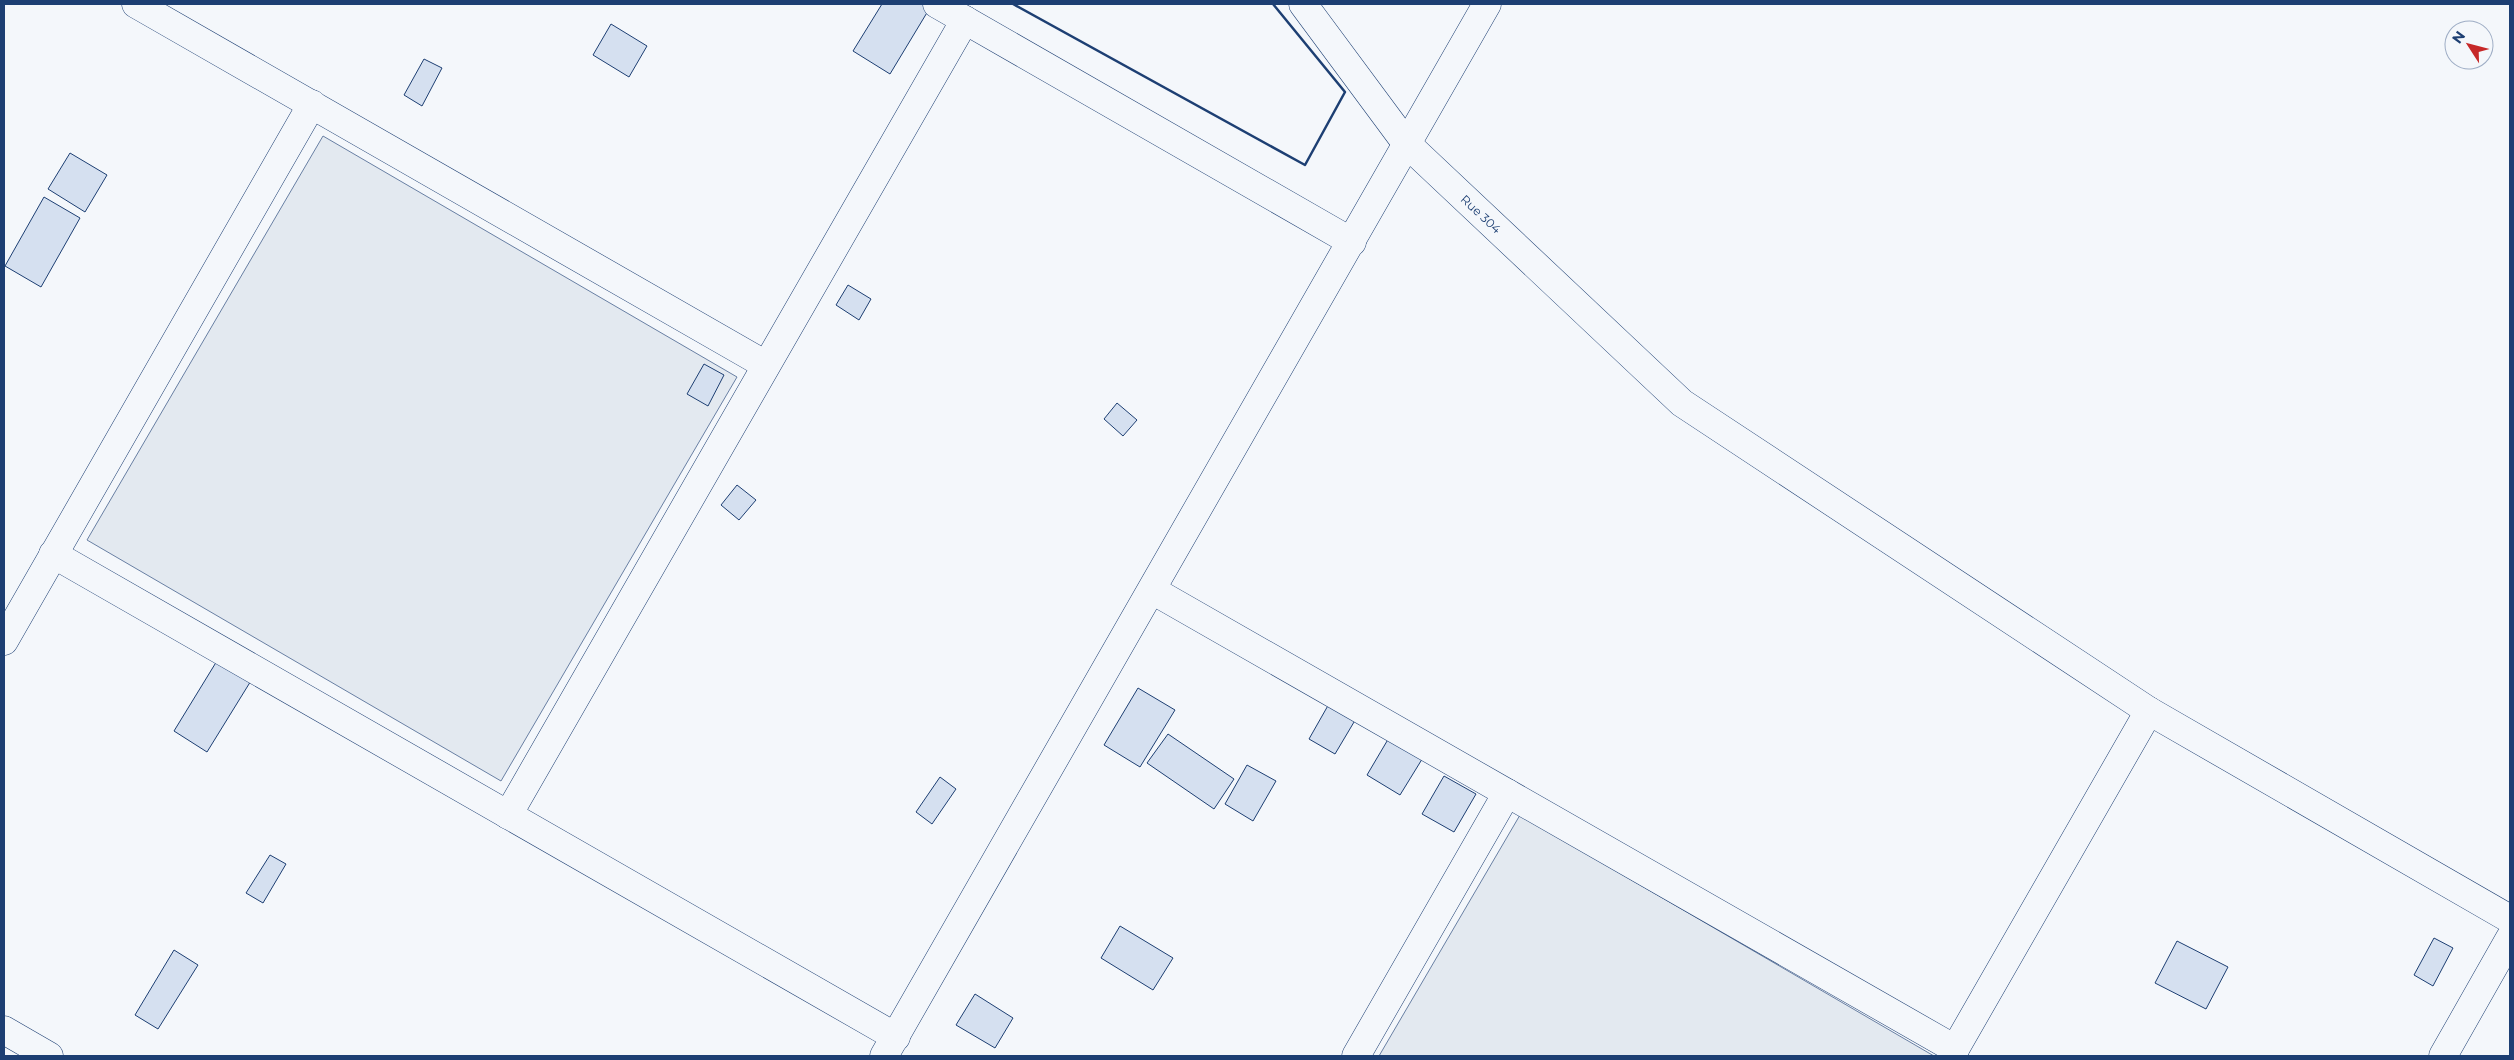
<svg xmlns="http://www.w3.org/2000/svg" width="2514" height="1060" font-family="Montserrat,sans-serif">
	<rect width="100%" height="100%" fill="#f4f7fb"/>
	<g fill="#e3e9f0" stroke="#687fa3">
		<path d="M323,136L737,377L501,781L87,540Z"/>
		<path d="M1520,815L1934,1056H1379Z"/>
	</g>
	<g fill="#d5e0f0" stroke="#1d3f73">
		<path d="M882,4H928L931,6L890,74L853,51Z"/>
		<path d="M611,24L647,46L629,77L593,55Z"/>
		<path d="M424,59L442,68L422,106L404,95Z"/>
		<path d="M70,153L107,175L85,212L48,189Z"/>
		<path d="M44,197L80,218L41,287L5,266Z"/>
		<path d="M848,285L871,299L859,320L836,305Z"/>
		<path d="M704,364L724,375L708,406L687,394Z"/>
		<path d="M1117,403L1137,420L1123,436L1104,419Z"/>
		<path d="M737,485L756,500L739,520L721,505Z"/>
		<path d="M223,651L257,671L207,752L174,731Z"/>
		<path d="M1138,688L1175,710L1140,767L1104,745Z"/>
		<path d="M1330,702L1357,717L1335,754L1309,739Z"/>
		<path d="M1168,734L1234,779L1214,809L1147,763Z"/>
		<path d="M1390,736L1424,756L1400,795L1367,775Z"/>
		<path d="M1247,765L1276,781L1253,821L1225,804Z"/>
		<path d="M1444,776L1476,794L1454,832L1422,814Z"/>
		<path d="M940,777L956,789L932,824L916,812Z"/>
		<path d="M270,855L286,864L263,903L246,893Z"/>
		<path d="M1120,926L1173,958L1153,990L1101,958Z"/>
		<path d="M2434,938L2453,948L2433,986L2414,975Z"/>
		<path d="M2177,941L2228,967L2206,1009L2155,983Z"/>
		<path d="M174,950L198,965L158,1029L135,1015Z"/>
		<path d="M975,994L1013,1018L995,1048L956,1025Z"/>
	</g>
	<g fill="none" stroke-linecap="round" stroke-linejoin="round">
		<defs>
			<g id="minor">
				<path d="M136,4L766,365"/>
				<path d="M937,4L1352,242"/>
				<path d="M1303,4L1406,143L1682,403L2149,711L2510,919"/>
				<path d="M53,554L896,1037"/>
				<path d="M1152,590L1955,1049"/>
				<path d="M4,641L312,104"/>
				<path d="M508,815L965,20"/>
				<path d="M884,1056L1487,4"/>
				<path d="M1356,1056L1507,793"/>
				<path d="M1951,1056L2149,711"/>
				<path d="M2443,1056L2510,938"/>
			</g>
			<path id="tertiary" d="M4,1030L49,1056"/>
		</defs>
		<use href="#minor" stroke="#1d3f73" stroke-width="29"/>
		<use href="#tertiary" stroke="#1d3f73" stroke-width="29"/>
		<use href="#minor" stroke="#f4f7fb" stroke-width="28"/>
		<use href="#tertiary" stroke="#f4f7fb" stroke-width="28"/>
		<path stroke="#1d3f73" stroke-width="2.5" d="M1013,4L1305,165L1345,92L1273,4"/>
	</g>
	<g text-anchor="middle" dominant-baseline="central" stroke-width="4" stroke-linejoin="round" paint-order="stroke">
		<g font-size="12" fill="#1d3f73" stroke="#f4f7fb">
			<text transform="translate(1481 214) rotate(43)">Rue 304</text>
		</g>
	</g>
	<rect width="2514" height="1060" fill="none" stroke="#1d3f73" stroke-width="10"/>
	<g transform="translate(2469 45) rotate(306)"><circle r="24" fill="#f4f7fb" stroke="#9eadc5"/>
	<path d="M0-4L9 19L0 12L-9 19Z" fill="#c62828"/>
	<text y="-8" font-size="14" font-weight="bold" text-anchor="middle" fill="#1d3f73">N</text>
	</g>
</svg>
